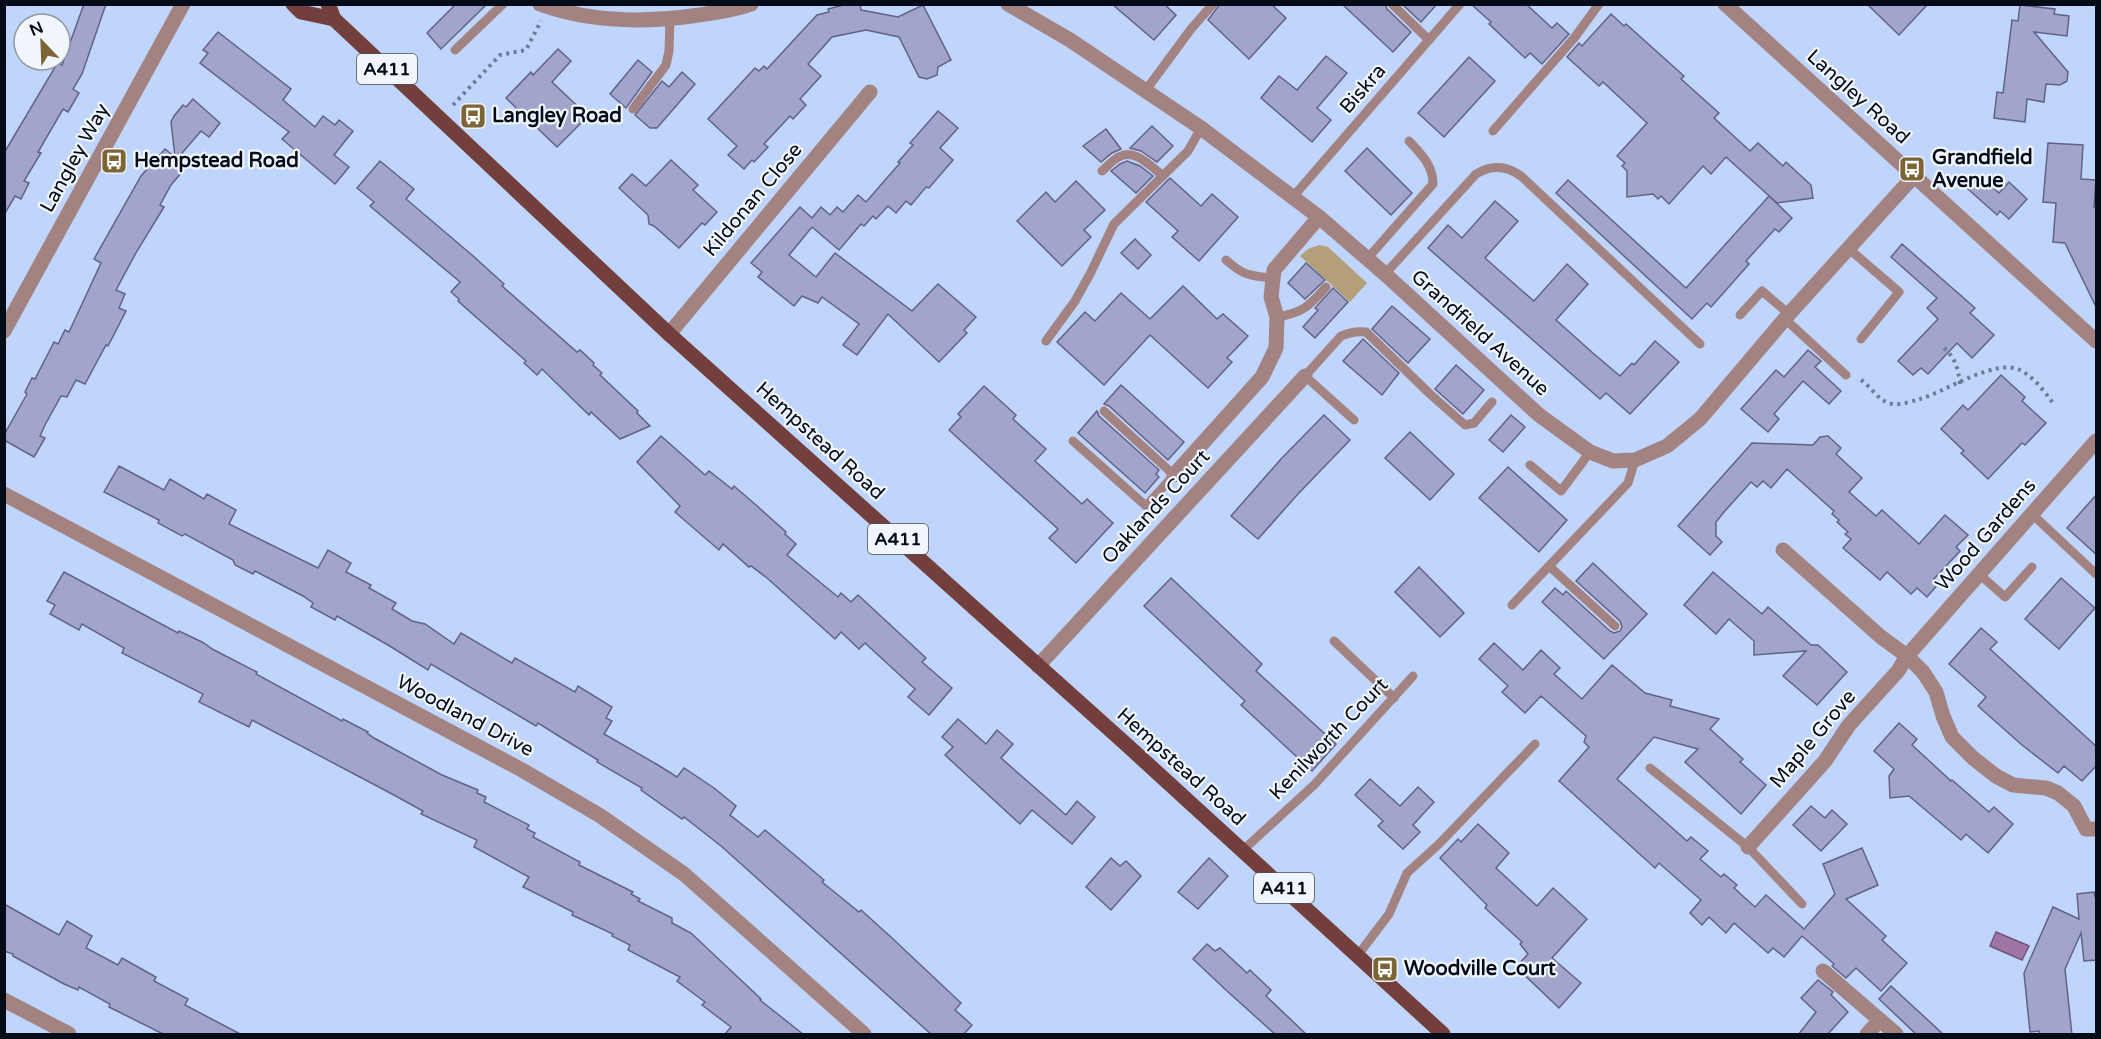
<svg xmlns="http://www.w3.org/2000/svg" width="2101" height="1039" font-family="'Varela Round',sans-serif">
	<rect width="100%" height="100%" fill="#c0d5fb"/>
	<path fill="#b39f7a" d="M1319,245L1328,247L1367,283L1350,302L1300,256L1308,249Z"/>
	<path fill="#9f75a6" stroke="#71557b" stroke-width="1.5" d="M1996,932L2029,946L2022,960L1990,946Z"/>
	<g fill="#a1a4cb" stroke="#616286" stroke-width="1.5">
		<path d="M84,4H106L82,74L73,89L79,93L68,112L63,109L38,152L41,153L24,181L29,183L21,199L15,196L4,215V153L58,62L62,65Z"/>
		<path d="M456,4H487L441,49L427,33Z"/>
		<path d="M847,4H860L861,10L898,17L923,5L951,60L938,67L937,75L927,79L919,77L899,37L866,30L832,37L808,64L821,76L800,99L806,105L793,119L790,116L764,144L768,147L754,162L752,160L744,169L728,155L737,146L708,119L755,68L759,71L764,66L767,69L817,15L829,12L828,9Z"/>
		<path d="M1112,4H1164L1176,15L1154,40Z"/>
		<path d="M1220,4H1271L1286,18L1249,59L1208,20Z"/>
		<path d="M1342,4H1385L1387,9L1411,32L1393,52Z"/>
		<path d="M1402,4H1437L1421,22Z"/>
		<path d="M1471,4H1526L1552,28L1557,23L1569,34L1542,64L1530,53L1525,58L1489,24L1491,22Z"/>
		<path d="M1867,4H1928L1899,35Z"/>
		<path d="M2020,5L2055,9L2054,14L2069,16L2067,36L2034,32L2068,72L2067,81L2060,85L2046,84L2044,102L2027,99L2025,122L1994,118L1997,92L2003,93L2012,20L2018,21Z"/>
		<path d="M1611,14L1624,26L1626,24L1684,76L1681,79L1719,113L1714,118L1750,151L1758,143L1783,166L1786,162L1811,185L1813,198L1777,203L1726,157L1711,174L1703,166L1669,204L1661,196L1658,199L1653,194L1627,197V171L1622,166L1625,163L1617,156L1647,123L1603,82L1599,86L1567,57L1579,43L1582,46Z"/>
		<path d="M218,32L291,89L283,100L315,127L323,116L335,125L339,120L353,131L334,155L349,167L335,184L282,139L289,132L200,63L208,53L203,50Z"/>
		<path d="M558,49L571,61L552,82L588,116L557,147L506,98L531,72L533,75Z"/>
		<path d="M1326,56L1347,73L1317,108L1331,120L1312,142L1261,98L1279,76L1297,90Z"/>
		<path d="M1469,57L1495,81L1444,137L1418,113Z"/>
		<path d="M638,60L652,72L626,108L610,94Z"/>
		<path d="M682,72L695,84L657,128H650L635,115L662,81L669,87Z"/>
		<path d="M193,99L220,123L209,137L201,131L177,159L186,167L171,185L160,205L164,207L137,251L116,290L125,294L119,308L126,311L108,346L106,345L85,384L76,380L67,397L61,396L45,425L40,436L45,438L34,457L4,440V435L27,394L25,392L32,378L35,379L54,342L58,344L65,330L69,332L101,263L94,259L141,176L165,149L175,157L171,122L174,116L183,105L186,107Z"/>
		<path d="M938,111L958,128L940,148L953,160L929,188L926,187L911,205L906,201L896,213L888,206L876,219L873,216L864,226L861,224L839,250L812,227L789,255L816,277L835,253L912,311L938,284L976,317L964,330L967,333L939,362L888,314L857,355L843,345L859,324L822,297L818,303L802,296L794,306L758,277L762,272L751,263L800,207L812,218L821,207L830,215L837,207L843,212L858,195L866,202L900,163L898,162L913,145L910,143Z"/>
		<path d="M1152,126L1173,146L1157,162L1141,151L1130,148Z"/>
		<path d="M1106,129L1121,149L1112,153L1101,162L1083,146Z"/>
		<path d="M2048,143L2083,145L2081,179L2096,180L2094,207H2097V309L2065,243L2053,242L2056,203L2043,202Z"/>
		<path d="M1367,148L1412,193L1391,215L1345,171Z"/>
		<path d="M671,160L698,185L693,190L717,212L705,225L702,223L679,248L654,226L649,224L648,215L619,188L632,174L646,186Z"/>
		<path d="M380,161L414,189L406,199L472,255L504,284L502,286L577,352L580,350L594,363L593,365L602,373L600,375L638,411L637,413L650,426L620,439L591,412L589,415L542,369L537,375L524,363L526,361L458,301L459,299L451,292L460,282L370,206L374,202L357,188Z"/>
		<path d="M1127,161L1140,166L1153,176L1136,193L1111,171L1120,164Z"/>
		<path d="M1980,176L1999,193L2009,182L2027,199L2009,219L2000,211L1997,215L1968,189Z"/>
		<path d="M1170,178L1201,206L1212,194L1238,217L1199,261L1172,237L1178,231L1146,202Z"/>
		<path d="M1568,180L1686,288L1769,196L1792,218L1779,232L1775,229L1746,261L1749,264L1711,307L1707,303L1692,319L1556,193Z"/>
		<path d="M1076,181L1105,210L1084,230L1091,237L1062,266L1017,221L1046,192L1055,202Z"/>
		<path d="M1495,201L1518,221L1485,258L1520,289L1534,301L1567,264L1588,284L1556,320L1594,354L1620,376L1632,363L1634,365L1655,341L1679,362L1630,414L1606,393L1600,399L1428,248L1448,225L1462,238Z"/>
		<path d="M1135,239L1151,255L1138,269L1121,253Z"/>
		<path d="M1902,244L1975,308L1970,313L1994,335L1972,358L1957,343L1928,374L1921,368L1913,375L1898,361L1938,319L1927,308L1937,298L1891,257Z"/>
		<path d="M1306,263L1325,280L1305,299L1288,283Z"/>
		<path d="M1183,286L1217,319L1223,314L1248,336L1227,358L1232,362L1208,388L1150,335L1104,385L1057,342L1085,312L1095,321L1121,293L1150,319Z"/>
		<path d="M1333,288L1348,302L1315,338L1303,327L1318,310L1315,308Z"/>
		<path d="M1392,306L1430,339L1408,363L1372,329Z"/>
		<path d="M1363,339L1399,373L1382,395L1343,361Z"/>
		<path d="M1808,350L1821,361L1815,367L1841,391L1829,404L1803,381L1774,414L1779,419L1768,432L1741,409L1776,370L1784,377Z"/>
		<path d="M1456,365L1484,390L1463,414L1435,389Z"/>
		<path d="M2001,375L2025,397L2022,401L2046,423L2025,445L2022,443L1988,479L1961,453L1964,451L1941,429L1963,405L1968,410Z"/>
		<path d="M1121,385L1184,442L1168,460L1109,406L1104,404Z"/>
		<path d="M984,386L1016,415L1013,419L1046,449L1035,461L1082,504L1087,499L1113,523L1076,563L1049,538L1058,529L949,430L961,417L958,414Z"/>
		<path d="M1097,411L1099,416L1159,470L1156,474L1159,477L1145,493L1078,433Z"/>
		<path d="M1324,415L1350,440L1298,494L1258,539L1231,516L1281,459Z"/>
		<path d="M1511,415L1525,427L1503,452L1489,440Z"/>
		<path d="M1410,432L1454,474L1430,500L1385,458Z"/>
		<path d="M661,436L705,475L709,471L732,489L734,486L756,505L786,532L785,534L796,544L787,555L838,597L841,593L851,602L858,595L926,658L922,662L952,688L929,715L908,697L915,689L865,643L859,649L841,632L835,639L767,578L751,566L749,567L723,544L719,550L675,512L680,506L637,462Z"/>
		<path d="M1828,436L1841,448L1836,454L1862,478L1849,492L1876,516L1882,510L1919,544L1945,515L1968,535L1956,547L1960,551L1934,579L1939,583L1927,597L1917,588L1911,594L1887,572L1880,580L1843,548L1851,539L1845,534L1848,532L1837,522L1839,520L1832,514L1834,511L1787,469L1771,488L1763,481L1757,487L1751,482L1724,512L1716,522V536L1722,542L1710,555L1678,526L1752,443L1813,445L1820,437Z"/>
		<path d="M119,466L164,490L170,479L204,499L207,494L236,510L229,524L318,568L328,550L351,563L346,572L371,585L369,588L396,603L392,609L412,621L425,624L454,644L461,633L512,663L515,658L575,692L578,686L612,707L606,718L612,721L604,734L658,765L677,777L684,768L714,788L736,806L730,815L758,837L765,830L824,880L822,882L859,912L861,910L892,938L961,1003L955,1010L972,1025L963,1035H932L721,846L684,817L682,819L641,790L642,788L597,762L598,760L570,743L538,723L536,726L431,664L428,670L388,645L337,616L335,620L311,607L313,603L303,596L255,571L253,574L235,565L233,560L185,534L182,536L158,523L159,520L104,492Z"/>
		<path d="M1508,467L1567,520L1539,552L1479,498Z"/>
		<path d="M2097,494V555L2067,528Z"/>
		<path d="M1593,563L1647,614L1604,659L1542,602L1555,588L1563,595L1566,591L1610,631L1614,633L1620,631L1622,627L1620,621L1576,581Z"/>
		<path d="M1419,567L1464,613L1440,637L1395,592Z"/>
		<path d="M64,572L178,633L179,631L202,642L214,650L257,672L256,674L342,721L343,719L368,732L367,733L374,738L442,775L478,790L477,793L486,797L484,802L529,825L527,829L535,833L533,837L580,862L579,865L633,892L631,894L640,899L638,901L672,918V923L691,933L761,999L760,1000L804,1035H724L731,1027L702,1005L705,1002L677,981L680,977L628,950L630,945L612,936L613,934L572,915L573,912L523,887L529,877L474,847L477,840L421,814L423,811L392,794L252,720L249,727L199,702L203,694L122,653L124,648L82,624L79,630L50,614L55,605L47,601Z"/>
		<path d="M1713,572L1762,614L1768,607L1811,645H1818L1847,672L1817,705L1783,676L1806,651L1754,655V641L1729,619L1716,634L1684,605Z"/>
		<path d="M1171,578L1262,664L1256,671L1336,744L1312,771L1241,705L1245,701L1144,606Z"/>
		<path d="M2061,578L2095,608L2059,649L2025,619Z"/>
		<path d="M1981,628L1997,642L1990,649L2097,747V765L2082,781L2064,766L2058,773L2022,745L1978,706L1986,697L1949,664Z"/>
		<path d="M1494,643L1523,670L1541,650L1560,668L1554,674L1582,699L1612,665L1645,693L1672,700L1670,706L1719,719L1710,729L1743,759L1740,762L1766,785L1741,814L1685,762L1698,749L1654,737L1617,779L1687,841L1691,837L1708,851L1700,859L1721,877L1724,874L1737,885L1734,888L1755,907L1766,895L1804,929L1835,894L1823,864L1862,848L1878,885L1846,899L1886,936L1882,940L1907,963L1881,991L1856,968L1846,978L1832,966L1834,964L1802,936L1784,957L1773,948L1768,953L1734,923L1726,933L1709,917L1702,925L1690,913L1701,900L1659,863L1655,868L1559,781L1589,747L1584,742L1586,736L1541,696L1525,713L1502,692L1508,686L1479,659Z"/>
		<path d="M958,719L986,744L997,730L1013,744L1001,758L1066,815L1077,801L1095,817L1072,844L1032,810L1020,824L945,755L953,747L942,737Z"/>
		<path d="M1899,723L1917,739L1912,745L1951,781L1952,780L1989,812L1994,807L2013,824L1988,853L1966,834L1961,840L1909,796L1890,798L1889,776L1894,769L1874,751Z"/>
		<path d="M1370,779L1400,806L1418,787L1434,802L1413,825L1420,832L1403,849L1378,826L1383,821L1355,795Z"/>
		<path d="M1811,806L1825,818L1832,810L1847,824L1821,851L1793,825Z"/>
		<path d="M1478,824L1509,853L1496,868L1537,906L1553,888L1587,919L1552,958L1581,983L1559,1008L1516,967L1528,954L1520,944L1522,942L1485,908L1487,905L1440,858L1458,839L1461,842Z"/>
		<path d="M1111,858L1120,866L1126,861L1141,876L1111,910L1086,887Z"/>
		<path d="M1209,858L1228,876L1198,909L1178,892Z"/>
		<path d="M2094,892L2095,897L2097,896V960L2084,961L2081,933L2065,969L2072,1035H2039V1031L2030,1032L2024,973L2053,907L2079,919L2077,894Z"/>
		<path d="M4,904L59,935L67,921L92,936L86,948L118,965L122,958L145,971L156,977L154,981L188,999L185,1005L242,1035H165L109,1007L110,1004L79,987L78,990L64,984L13,956V954L4,951Z"/>
		<path d="M1207,944L1215,951L1220,948L1247,973L1250,970L1271,990L1266,996L1307,1035H1276L1227,991L1193,959Z"/>
		<path d="M1818,980L1833,992L1831,995L1848,1012L1827,1035H1798L1816,1012L1801,998Z"/>
		<path d="M1891,986L1944,1035H1917L1879,999Z"/>
	</g>
	<g fill="none" stroke-linecap="round" stroke-linejoin="round">
		<g stroke="#6d7b95" stroke-width="4" stroke-dasharray="3 4.5" stroke-linecap="butt">
			<path d="M453,105L500,55L526,50L541,21"/>
			<path d="M1944,348C1956,359 1958,368 1960,384"/>
			<path d="M1861,380C1872,387 1878,402 1893,404C1902,405 1912,401 1920,399C1947,391 1995,358 2020,370C2034,377 2044,391 2053,403"/>
		</g>
		<g stroke="#a28381" stroke-width="9">
			<path d="M1392,4L1429,40"/>
			<path d="M455,50L503,4"/>
			<path d="M1146,90L1191,29L1213,4"/>
			<path d="M633,109L666,65L669,51L670,19"/>
			<path d="M1493,131L1575,37L1599,4"/>
			<path d="M1102,171C1108,166 1114,158 1121,156C1135,149 1153,168 1163,176"/>
			<path d="M1292,198L1460,4"/>
			<path d="M1848,248L1899,292L1861,339"/>
			<path d="M1367,259L1433,184C1433,165 1421,154 1409,141"/>
			<path d="M1226,260C1243,275 1249,276 1272,278"/>
			<path d="M1385,274L1476,174C1491,165 1506,165 1521,176L1700,344"/>
			<path d="M1740,315L1762,291L1789,314"/>
			<path d="M1277,317C1303,313 1309,306 1326,287"/>
			<path d="M1785,319L1846,375"/>
			<path d="M1046,341L1075,301L1090,274L1114,224L1188,151L1201,128"/>
			<path d="M1354,420L1305,376L1341,336C1350,332 1357,331 1366,332L1430,394L1465,425L1474,423L1492,402"/>
			<path d="M1073,441L1146,506L1174,475L1104,411"/>
			<path d="M1530,465L1561,491L1590,452"/>
			<path d="M2032,514L2096,574"/>
			<path d="M1549,566L1615,626"/>
			<path d="M1979,574L2005,597L2032,567"/>
			<path d="M1512,605L1628,483L1635,460"/>
			<path d="M1334,641L1394,698"/>
			<path d="M1650,768L1748,847L1802,904"/>
			<path d="M1242,851L1314,785L1413,676"/>
			<path d="M1358,955L1389,914L1407,873L1439,844L1535,744"/>
		</g>
		<g stroke="#a28381" stroke-width="15">
			<path d="M540,4C589,22 640,23 692,16C712,13 732,11 751,4"/>
			<path d="M1008,4L1070,40L1201,128L1319,217L1385,274L1539,415L1590,452L1613,461L1635,460L1667,446L1700,419L1789,314L1914,176"/>
			<path d="M669,334L870,92"/>
			<path d="M1174,475L1262,377L1276,348L1277,317L1271,297L1274,270L1319,217"/>
			<path d="M4,494L522,770L599,815L684,874L864,1034"/>
			<path d="M1783,550L1881,637L1907,656L1923,672L1936,692L1943,716L1952,737L1973,758L1996,776L2013,785L2046,788L2058,793L2074,806L2086,829H2096"/>
			<path d="M1038,666L1305,376"/>
			<path d="M1748,847L1825,761L1849,725L1898,671L1907,656L2096,441"/>
			<path d="M1823,971L1896,1034"/>
			<path d="M4,1000L69,1034"/>
			<path d="M1867,1034L1880,1020"/>
		</g>
		<g stroke="#a28381" stroke-width="15">
			<path d="M1725,4L2096,341"/>
			<path d="M4,331L183,4"/>
		</g>
		<g stroke="#733f3d" stroke-width="15">
			<path d="M293,4L301,12L334,19"/>
			<path d="M328,4L334,19L669,334L1128,746L1443,1034"/>
		</g>
	</g>
	<defs>
		<symbol id="bus-square" viewBox="-11 -11 22 22"><rect x="-9" y="-9" width="18" height="18" rx="4" fill="#7c6435" stroke="#f1f6fd"/><path d="M-5-6H5V4H4V6H2V4H-2V6H-4V4H-5ZM-3.5-4V0h7V-4ZM-3.5 1.2v1.5H-2V1.2ZM2 1.2v1.5H3.5V1.2Z" fill="#fff"/></symbol>
	</defs>
	<g fill-rule="evenodd">
		<use href="#bus-square" x="458" y="101" width="30" height="30"/>
		<use href="#bus-square" x="99" y="146" width="30" height="30"/>
		<use href="#bus-square" x="1897" y="154" width="30" height="30"/>
		<use href="#bus-square" x="1370" y="954" width="30" height="30"/>
	</g>
	<g text-anchor="middle" dominant-baseline="central" stroke-width="4.5" stroke-linejoin="round" paint-order="stroke">
		<g fill="#f1f6fd" stroke="#4c525c" stroke-width="1.5">
			<rect x="357" y="54" width="60" height="30" rx="4.5"/>
			<rect x="868" y="524" width="60" height="30" rx="4.5"/>
			<rect x="1254" y="873" width="60" height="30" rx="4.5"/>
		</g>
		<g font-size="18" font-weight="bold" fill="#050b17">
			<text x="387" y="69">A411</text>
			<text x="898" y="539">A411</text>
			<text x="1284" y="888">A411</text>
		</g>
		<g font-size="20" fill="#050b17" stroke="#f1f6fd">
			<text transform="translate(1363 89) rotate(-49)">Biskra</text>
			<text transform="translate(1858 97) rotate(42)">Langley Road</text>
			<text transform="translate(75 158) rotate(-61)">Langley Way</text>
			<text transform="translate(753 200) rotate(-50)">Kildonan Close</text>
			<text transform="translate(1480 333) rotate(42)">Grandfield Avenue</text>
			<text transform="translate(820 441) rotate(42)">Hempstead Road</text>
			<text transform="translate(1156 507) rotate(-47)">Oaklands Court</text>
			<text transform="translate(1986 535) rotate(-49)">Wood Gardens</text>
			<text transform="translate(465 716) rotate(28)">Woodland Drive</text>
			<text transform="translate(1329 739) rotate(-46)">Kenilworth Court</text>
			<text transform="translate(1813 739) rotate(-50)">Maple Grove</text>
			<text transform="translate(1181 767) rotate(42)">Hempstead Road</text>
		</g>
		<g font-size="20" font-weight="bold" fill="#050b17" stroke="#f1f6fd" text-anchor="start">
			<text x="492" y="116">Langley Road</text>
			<text x="1932" y="158">Grandfield<tspan x="1932" dy="23">Avenue</tspan></text>
			<text x="134" y="161">Hempstead Road</text>
			<text x="1404" y="969">Woodville Court</text>
		</g>
	</g>
	<rect width="2101" height="1039" fill="none" stroke="#050b17" stroke-width="12"/>
	<g transform="translate(42 42) rotate(337)"><circle r="28" fill="#f1f6fd" stroke="#9398a1" stroke-width="1.5"/>
	<path d="M0-4.5L10 22L0 15L-10 22Z" fill="#7c6435"/>
	<text y="-9" font-size="16" font-weight="bold" text-anchor="middle" fill="#050b17">N</text>
	</g>
</svg>
